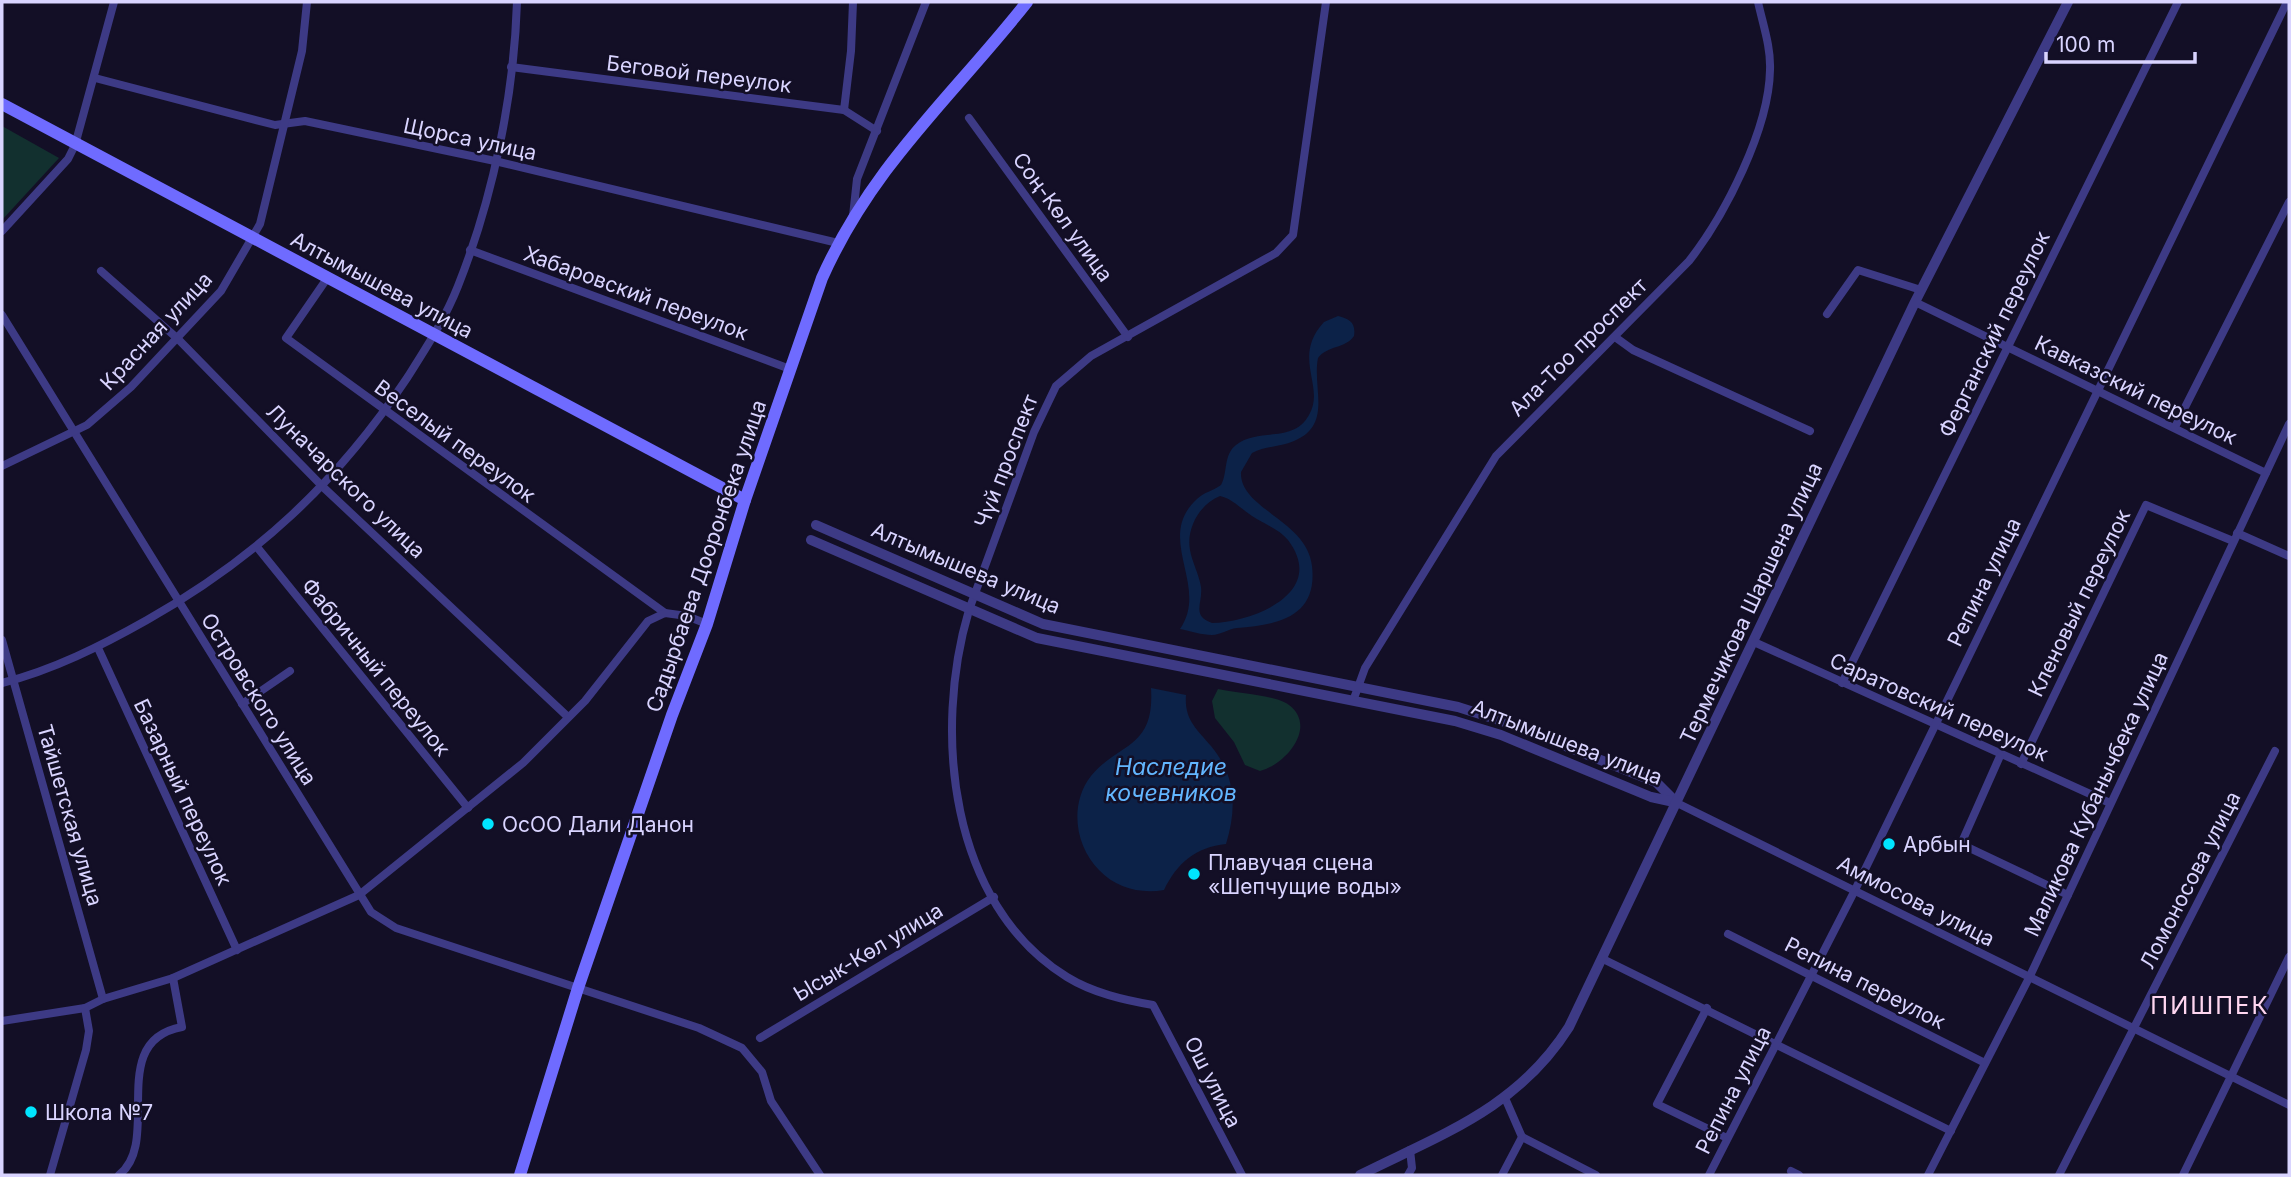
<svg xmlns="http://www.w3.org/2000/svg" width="2291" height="1177" font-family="Inter,sans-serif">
	<rect width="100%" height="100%" fill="#130f26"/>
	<g fill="#12302f">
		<path d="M2,126L59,158L2,220Z"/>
		<path d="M1218,689C1235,693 1276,695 1289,705C1318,727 1285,765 1260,771L1245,765L1234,742L1215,718L1212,701Z"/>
	</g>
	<g fill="#0c2248" fill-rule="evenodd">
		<path d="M1338,316C1350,319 1356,323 1354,336C1345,349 1328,345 1318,358C1312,388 1333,425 1294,441C1280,447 1265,446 1252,453L1241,472C1239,509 1307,520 1312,566C1318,618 1276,625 1237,628C1228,629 1220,635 1212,635C1202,635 1190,631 1180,629C1210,586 1154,538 1197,499C1204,492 1213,491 1221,485C1228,473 1223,455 1236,445C1258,427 1293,444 1309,415C1326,386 1291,358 1324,322ZM1220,496C1233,499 1241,509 1252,516C1264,524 1279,529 1288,540C1328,593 1253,622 1212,623C1191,616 1203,603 1201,587C1199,574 1192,562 1190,550C1186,528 1200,504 1220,496Z"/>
		<path d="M1151,688L1186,695C1184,720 1197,729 1211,746C1236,776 1237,808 1226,844C1196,847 1177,863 1164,890C1140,894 1116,888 1099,870C1075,846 1069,804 1091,776C1119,742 1155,749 1151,688Z"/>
	</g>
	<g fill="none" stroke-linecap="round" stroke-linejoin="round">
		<g stroke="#3d3a85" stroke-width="8">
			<path d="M511,67L844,110L877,131"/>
			<path d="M95,78L275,125L305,121L495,161L838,243"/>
			<path d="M844,110L851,51L853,2"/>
			<path d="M969,118L1128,337"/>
			<path d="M853,216L857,179L926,2"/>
			<path d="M2,231L68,159L75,145L114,2"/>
			<path d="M470,250L790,369"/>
			<path d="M101,271L178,339L323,487L568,717"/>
			<path d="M328,277L286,338L665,613"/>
			<path d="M1915,302L2266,473"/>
			<path d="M1827,314L1858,270L1921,290"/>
			<path d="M2,315L371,912L396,928L699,1028L742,1048L762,1072L771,1101L820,1175"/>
			<path d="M1615,337L1633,350L1810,431"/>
			<path d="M2175,427L2289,202"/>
			<path d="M2,466L87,425L131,387L221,291L260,224L302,51L307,2"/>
			<path d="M2237,533L2289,556"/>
			<path d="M257,547L468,808"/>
			<path d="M2,640L103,999"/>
			<path d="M1754,642L2110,803"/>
			<path d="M98,648L237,950"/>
			<path d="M2,683C53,670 101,646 147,620C256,558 337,483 407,378C426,348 445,319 458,286C493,198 514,96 517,2"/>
			<path d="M1842,683L2178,2"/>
			<path d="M1353,701L1365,668L1496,456L1689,261C1725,215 1769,129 1770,70C1771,47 1763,25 1758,2"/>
			<path d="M242,704L290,671"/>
			<path d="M2000,756L1961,844L2068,895"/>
			<path d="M2021,764L2146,505L2233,541"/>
			<path d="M1677,803L2289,1105"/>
			<path d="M1728,934L1985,1063"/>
			<path d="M1603,959L1951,1131"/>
			<path d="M1707,1008L1657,1104L1727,1138"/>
			<path d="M2,1021L85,1008L103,999L173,978L359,895L523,763L585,701L648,621L665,613L687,616L707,624"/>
			<path d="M760,1038L994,897"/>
			<path d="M1522,1137L1596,1175"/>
			<path d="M1791,1171L1799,1175"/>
			<path d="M50,1175L86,1050L89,1031L85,1008"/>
			<path d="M119,1175C163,1141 105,1041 182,1027L173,978"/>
			<path d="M1242,1175L1153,1005C1124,1000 1093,993 1067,977C949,904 933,731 969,610L1034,432L1056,386L1091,356L1276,253L1293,235L1326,2"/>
			<path d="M1408,1175L1412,1168L1410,1150"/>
			<path d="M1502,1175L1522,1137L1505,1098"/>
			<path d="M1709,1175L1855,890L2287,2"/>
			<path d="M1928,1175L2029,978L2289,424"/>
			<path d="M2059,1175L2275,751"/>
			<path d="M2183,1175L2289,957"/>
		</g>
		<g stroke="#3d3a85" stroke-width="10">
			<path d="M816,525L1043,624L1458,707L1505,722L1656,782L1677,803"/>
			<path d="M811,540L1037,638L1455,721L1501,735L1651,797L1674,802"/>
			<path d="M1360,1175C1442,1134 1518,1108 1569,1027L1915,302L2068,2"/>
		</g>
		<g stroke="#6f6bff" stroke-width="12">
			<path d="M2,104L745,500"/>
			<path d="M520,1175L578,988L672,715L707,624L745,500L822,278C873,164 952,97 1027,2"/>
		</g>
	</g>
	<g fill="#00e5ff" stroke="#130f26" stroke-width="2.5">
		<circle cx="488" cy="824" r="7"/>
		<circle cx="1889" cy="844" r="7"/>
		<circle cx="1194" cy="874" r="7"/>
		<circle cx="31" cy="1112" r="7"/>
	</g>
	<g text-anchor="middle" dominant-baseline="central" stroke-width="5" stroke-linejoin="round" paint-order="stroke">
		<g font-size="21" fill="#d9d4ff" stroke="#130f26">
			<text transform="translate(699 74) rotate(7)">Беговой переулок</text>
			<text transform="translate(470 139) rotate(12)">Щорса улица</text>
			<text transform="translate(1063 217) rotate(54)">Соң-Көл улица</text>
			<text transform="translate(382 285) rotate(28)">Алтымышева улица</text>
			<text transform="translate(636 293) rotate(20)">Хабаровский переулок</text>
			<text transform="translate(156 331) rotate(-47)">Красная улица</text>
			<text transform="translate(1994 334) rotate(-64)">Ферганский переулок</text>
			<text transform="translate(1578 347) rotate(-45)">Ала-Тоо проспект</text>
			<text transform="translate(2136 390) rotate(26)">Кавказский переулок</text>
			<text transform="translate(455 441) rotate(36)">Веселый переулок</text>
			<text transform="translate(1006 461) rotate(-69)">Чүй проспект</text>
			<text transform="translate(346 481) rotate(44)">Луначарского улица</text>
			<text transform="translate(706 556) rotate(-71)">Садырбаева Дооронбека улица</text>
			<text transform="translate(966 568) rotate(23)">Алтымышева улица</text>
			<text transform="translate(1984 582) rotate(-64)">Репина улица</text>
			<text transform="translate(1751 603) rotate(-65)">Термечикова Шаршена улица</text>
			<text transform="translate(2079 603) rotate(-64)">Кленовый переулок</text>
			<text transform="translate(376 667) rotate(51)">Фабричный переулок</text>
			<text transform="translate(259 699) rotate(58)">Островского улица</text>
			<text transform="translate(1939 707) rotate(24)">Саратовский переулок</text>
			<text transform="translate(1567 742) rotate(21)">Алтымышева улица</text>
			<text transform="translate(183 792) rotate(65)">Базарный переулок</text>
			<text transform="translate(2096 794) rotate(-65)">Маликова Кубанычбека улица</text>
			<text transform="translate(70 815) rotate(74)">Тайшетская улица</text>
			<text transform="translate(2190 880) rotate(-63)">Ломоносова улица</text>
			<text transform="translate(1916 901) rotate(27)">Аммосова улица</text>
			<text transform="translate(868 952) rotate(-31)">Ысык-Көл улица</text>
			<text transform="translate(1865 983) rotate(27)">Репина переулок</text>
			<text transform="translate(1213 1082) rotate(63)">Ош улица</text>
			<text transform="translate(1733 1090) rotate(-63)">Репина улица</text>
		</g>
		<g font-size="21" fill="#d9d4ff" stroke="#130f26" text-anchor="start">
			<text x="502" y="824">ОсОО Дали Данон</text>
			<text x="1903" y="844">Арбын</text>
			<text x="1208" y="862">Плавучая сцена<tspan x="1208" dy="24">«Шепчущие воды»</tspan></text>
			<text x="45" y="1112">Школа №7</text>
		</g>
		<g font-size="23" font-style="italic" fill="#62b6ff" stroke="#130f26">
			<text x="1171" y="767">Наследие<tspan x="1171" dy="26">кочевников</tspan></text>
		</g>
		<g font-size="24" letter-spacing="2" fill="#ffd6f0" stroke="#130f26">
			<text x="2210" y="1005">ПИШПЕК</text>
		</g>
	</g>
	<rect width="2291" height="1177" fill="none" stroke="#d9d4ff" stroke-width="7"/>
	<path d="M2046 52v10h149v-10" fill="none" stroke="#d9d4ff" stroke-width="3.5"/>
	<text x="2056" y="52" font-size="21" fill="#d9d4ff" stroke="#130f26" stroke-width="5" paint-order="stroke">100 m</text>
</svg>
